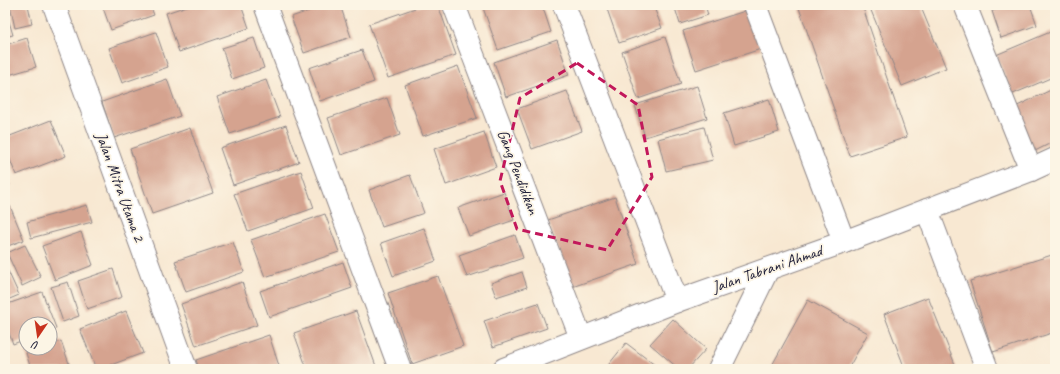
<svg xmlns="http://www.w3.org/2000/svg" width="1060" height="374" font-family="Caveat,sans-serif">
	<rect width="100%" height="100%" fill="#fcf5e5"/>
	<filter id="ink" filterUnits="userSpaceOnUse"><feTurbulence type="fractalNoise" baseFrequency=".025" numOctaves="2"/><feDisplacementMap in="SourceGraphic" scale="8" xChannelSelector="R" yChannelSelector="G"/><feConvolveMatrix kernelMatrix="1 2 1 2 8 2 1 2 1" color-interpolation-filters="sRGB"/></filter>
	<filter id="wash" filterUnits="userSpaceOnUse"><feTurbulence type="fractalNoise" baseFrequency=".012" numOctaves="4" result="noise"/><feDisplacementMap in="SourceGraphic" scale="16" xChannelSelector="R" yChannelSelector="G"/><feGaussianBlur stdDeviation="0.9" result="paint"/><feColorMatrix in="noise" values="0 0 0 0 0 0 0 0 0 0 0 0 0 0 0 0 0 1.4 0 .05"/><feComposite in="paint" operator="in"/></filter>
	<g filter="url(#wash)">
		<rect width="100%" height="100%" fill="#f8e8d2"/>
		<g id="blocks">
			<g fill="#d5a38f">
				<path d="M10,5H28L32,24L15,28Z"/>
				<path d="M102,5H150L154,15L111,30Z"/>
				<path d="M190,5H241L249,28L179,52L166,13Z"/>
				<path d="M326,5H340L351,37L304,53L291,17Z"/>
				<path d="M424,5H438L456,55L388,78L369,24Z"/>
				<path d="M482,5H542L551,32L498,50Z"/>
				<path d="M618,5H653L662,28L619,43L607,9Z"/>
				<path d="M674,5H705L708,15L680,24Z"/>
				<path d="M798,5H862L907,137L850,156Z"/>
				<path d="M876,5H920L946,68L902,86L870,8Z"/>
				<path d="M1010,5H1030L1037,25L1001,38L992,11Z"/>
				<path d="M5,8L13,35L5,37Z"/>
				<path d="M748,10L761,49L696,70L683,31Z"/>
				<path d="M1055,30V76L1013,94L996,55Z"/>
				<path d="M156,32L168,67L122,83L109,48Z"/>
				<path d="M665,37L681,84L638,99L622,52Z"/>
				<path d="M27,38L36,67L5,76V45Z"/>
				<path d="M254,38L264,68L232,79L222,48Z"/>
				<path d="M557,40L569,75L506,97L494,62Z"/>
				<path d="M362,50L374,82L320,101L309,68Z"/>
				<path d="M458,66L477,118L423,136L405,85Z"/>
				<path d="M167,79L180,116L114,138L102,102Z"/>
				<path d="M266,80L280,117L230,134L217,97Z"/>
				<path d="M697,86L707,118L645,137L635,105Z"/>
				<path d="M1055,88V141L1031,153L1009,110Z"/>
				<path d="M567,91L582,131L532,149L517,109Z"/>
				<path d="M387,98L400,135L341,155L328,118Z"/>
				<path d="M769,99L779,132L734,146L724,113Z"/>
				<path d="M51,120L66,156L16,175L5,147V138Z"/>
				<path d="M286,125L299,162L233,185L220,148Z"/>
				<path d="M704,127L713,160L666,171L658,139Z"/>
				<path d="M190,128L213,193L152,214L130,149Z"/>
				<path d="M484,132L496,167L446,185L434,149Z"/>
				<path d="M301,171L314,208L248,231L234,194Z"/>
				<path d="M5,174L10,185L5,187Z"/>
				<path d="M410,175L424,213L382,227L369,190Z"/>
				<path d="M504,192L514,220L469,236L458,208Z"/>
				<path d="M615,197L638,264L572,287L548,220Z"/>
				<path d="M87,205L92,222L31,238L27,222Z"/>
				<path d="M10,206L24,240L5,247V208Z"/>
				<path d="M325,214L339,252L265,277L251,240Z"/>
				<path d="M424,228L436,261L393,276L381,243Z"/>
				<path d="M81,232L93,265L55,280L42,246Z"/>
				<path d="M515,235L523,258L467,277L459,255Z"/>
				<path d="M233,242L244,272L186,292L175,261Z"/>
				<path d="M25,245L41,277L22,286L7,253Z"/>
				<path d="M1055,254V332L993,352L970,281Z"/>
				<path d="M343,262L352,288L269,317L260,291Z"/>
				<path d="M113,269L122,297L87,309L78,281Z"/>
				<path d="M8,271L19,295L5,301V272Z"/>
				<path d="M522,272L527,287L496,297L491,283Z"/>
				<path d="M438,276L463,346L412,364L388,293Z"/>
				<path d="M68,282L79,316L63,322L51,287Z"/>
				<path d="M242,282L257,325L196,346L181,304Z"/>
				<path d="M42,292L56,328L50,330V324H26V339L13,344L5,322V305Z"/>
				<path d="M928,297L956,367L950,369H905L884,314Z"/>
				<path d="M808,300L868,333L848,369H770Z"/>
				<path d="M538,303L547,328L493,347L484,321Z"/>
				<path d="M126,311L143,353L100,369H96L80,329Z"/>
				<path d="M356,311L377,369H307L294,333Z"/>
				<path d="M673,319L706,349L688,369H679L650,344Z"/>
				<path d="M269,335L280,369H199L196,360Z"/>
				<path d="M61,341L71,369H31L26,353L40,348H50V345Z"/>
				<path d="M626,343L660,369H605Z"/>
			</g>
		</g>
	</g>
	<g filter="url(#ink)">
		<use href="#blocks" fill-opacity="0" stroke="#8d8586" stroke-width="1"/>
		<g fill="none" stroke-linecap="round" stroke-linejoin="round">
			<defs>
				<g id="minor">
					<path d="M54,5L186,369"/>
					<path d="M265,5L400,369"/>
					<path d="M454,5L581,338"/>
					<path d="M564,5L677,301"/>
					<path d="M755,5L844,242"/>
					<path d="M965,5L1031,170"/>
					<path d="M927,210L987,369"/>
					<path d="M504,369L677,301L844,242L1031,170L1055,159"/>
					<path d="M719,369L768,269"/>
				</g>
			</defs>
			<use href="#minor" stroke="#8d8586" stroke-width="24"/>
			<use href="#minor" stroke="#fff" stroke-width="22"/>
		</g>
	</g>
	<path fill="none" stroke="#c2185b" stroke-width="3" stroke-dasharray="8 5" stroke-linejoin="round" d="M577,63L638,105L652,177L607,250L517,229L500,181L520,98Z"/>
	<g text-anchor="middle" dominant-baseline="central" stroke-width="3.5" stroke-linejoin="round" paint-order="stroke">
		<g font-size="16" fill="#22223b" stroke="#fcf5e5">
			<text transform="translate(518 172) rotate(69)">Gang Pendidikan</text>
			<text transform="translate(120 187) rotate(70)">Jalan Mitra Utama 2</text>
			<text transform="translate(767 269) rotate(-19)">Jalan Tabrani Ahmad</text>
		</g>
	</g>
	<rect width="1060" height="374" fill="none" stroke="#fcf5e5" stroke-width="20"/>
	<g transform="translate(38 336) rotate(193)"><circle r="19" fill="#fcf5e5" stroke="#a5a1a1"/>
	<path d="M0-3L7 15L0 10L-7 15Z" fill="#c8321e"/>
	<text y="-6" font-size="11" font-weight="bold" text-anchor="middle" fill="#22223b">U</text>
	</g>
</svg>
